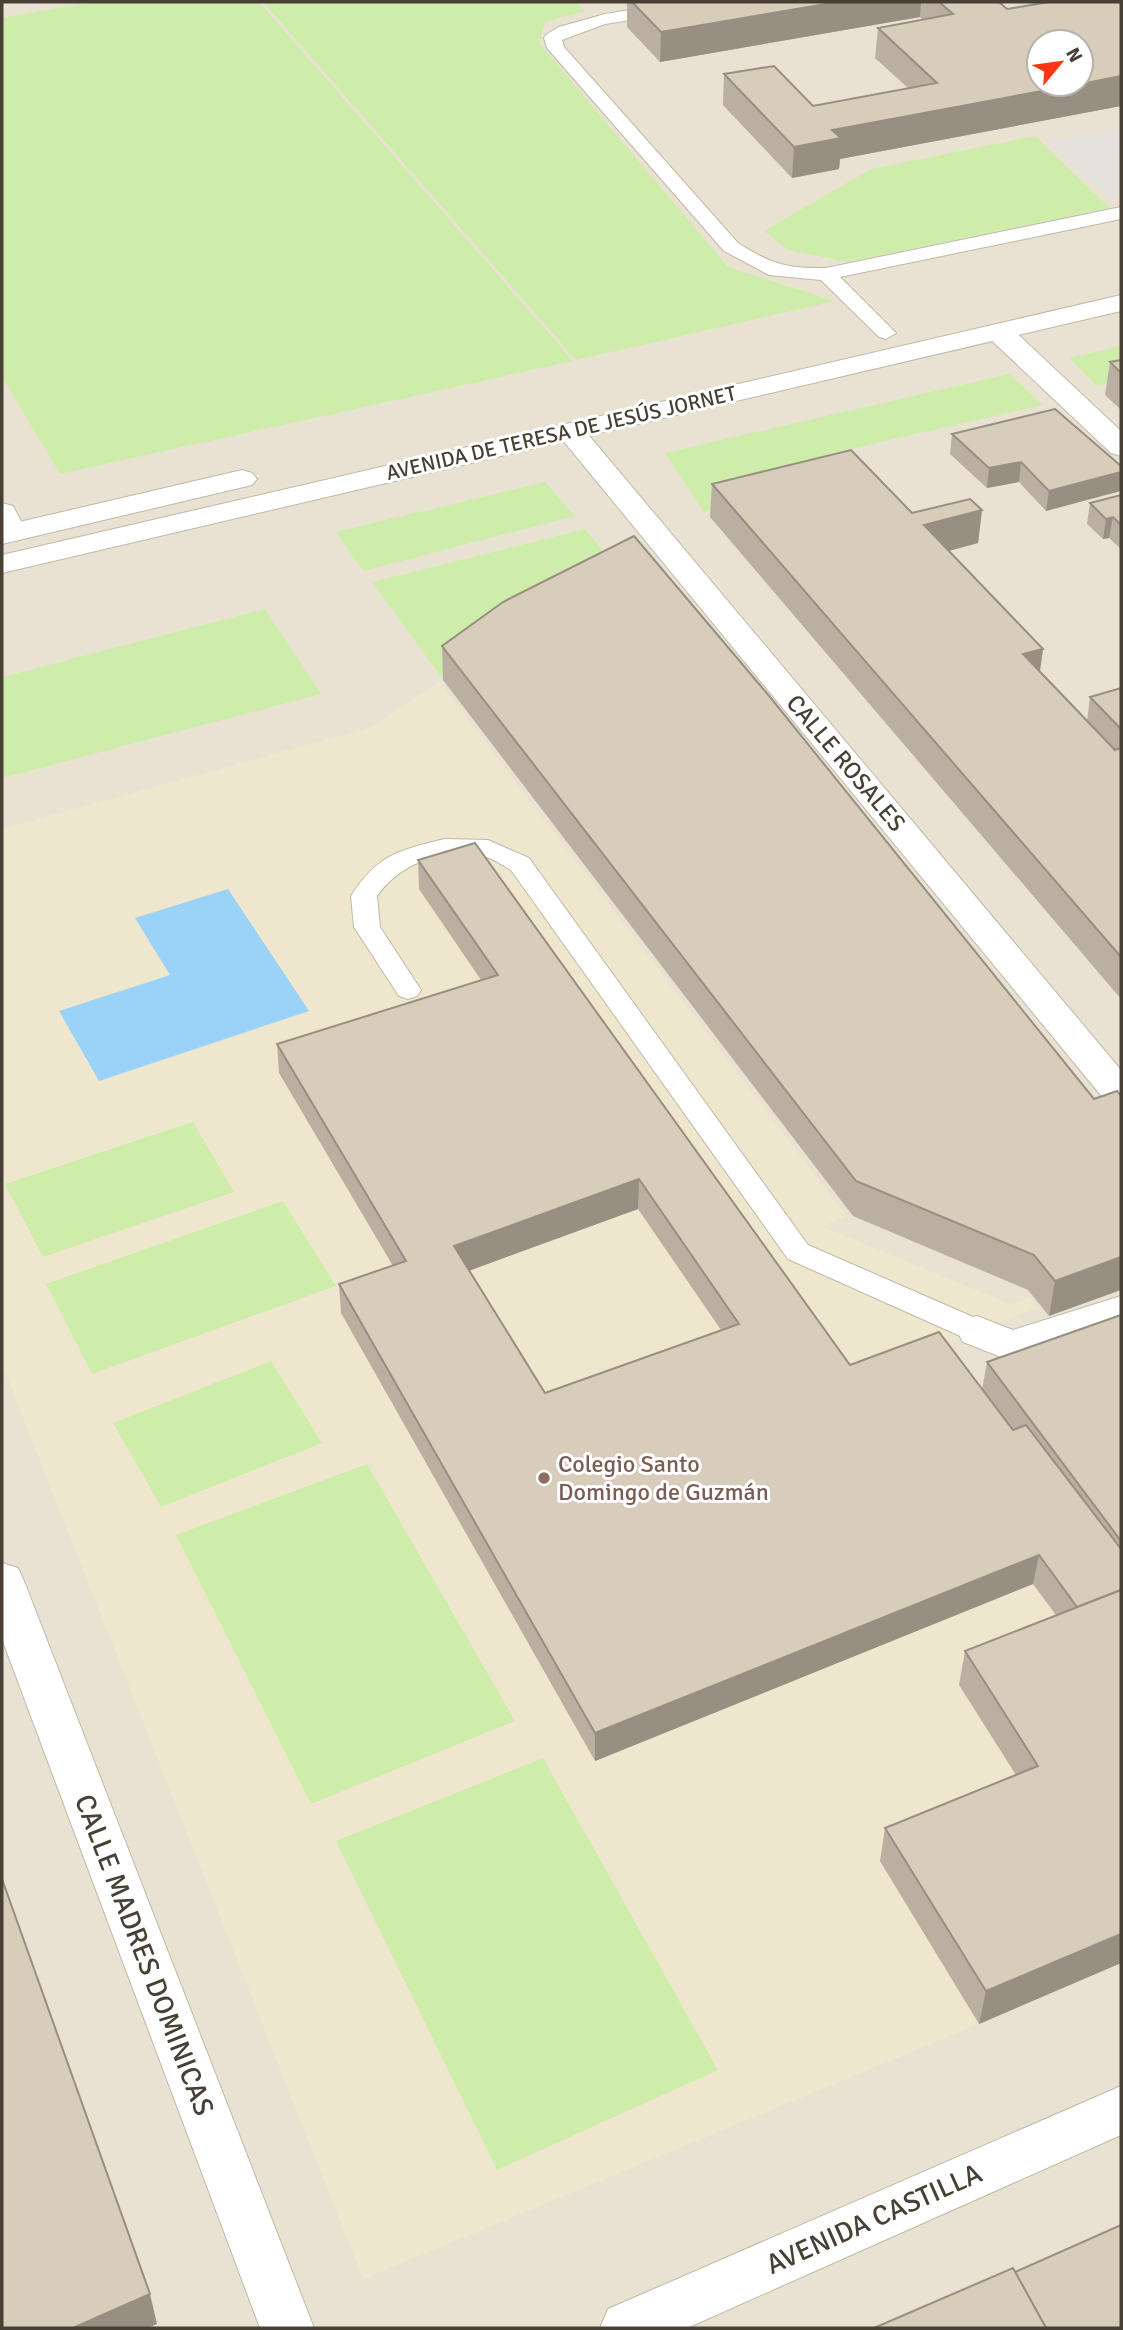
<svg xmlns="http://www.w3.org/2000/svg" width="1123" height="2330" font-family="Signika,sans-serif">
	<rect width="100%" height="100%" fill="#f5f0e5"/>
	<path fill="#e9e2d3" fill-rule="evenodd" d="M2,2H1121V2328H2ZM1039,42H1081V84H1039Z"/>
	<path fill="#efe6ce" d="M439,682L847,1217L821,1226L1010,1304L1029,1298L1037,1308L942,1344L1121,1585L960,1685L1032,1799L880,1862L979,2024L363,2279L2,1364V829L372,727Z"/>
	<g fill="#cfedaa">
		<path d="M94,2H259L573,361L60,474L2,377V18Z"/>
		<path d="M263,2H576L585,11L545,22L539,43L728,267L835,301L576,360Z"/>
		<path d="M1035,136L1110,208L848,262L788,250L764,231L871,169Z"/>
		<path d="M1121,346V381L1097,386L1069,358Z"/>
		<path d="M1009,374L1043,405L828,454L829,481L704,512L665,453Z"/>
		<path d="M545,482L575,516L363,571L336,532Z"/>
		<path d="M585,529L622,574L502,634L442,678L372,582Z"/>
		<path d="M265,609L321,694L2,778V677Z"/>
		<path d="M193,1122L234,1192L43,1257L5,1184Z"/>
		<path d="M283,1201L336,1286L92,1374L46,1284Z"/>
		<path d="M271,1361L322,1443L161,1507L113,1423Z"/>
		<path d="M367,1464L515,1721L311,1804L176,1535Z"/>
		<path d="M543,1758L718,2070L497,2170L336,1841Z"/>
	</g>
	<path fill="#e5e2de" d="M1121,128V196L1109,198L1048,142Z"/>
	<path fill="#9bd3f8" d="M228,889L309,1011L99,1081L59,1011L170,975L135,918Z"/>
	<g fill="none" stroke-linecap="round" stroke-linejoin="round">
		<defs>
			<g id="service">
				<path d="M680,2H723L714,7L605,24L562,40L564,47L738,243C771,264 787,269 826,268L1121,207V219L840,277L896,333L886,339L879,337L821,280L769,275L724,251L547,48L544,38L547,34L559,27L605,14Z"/>
				<path d="M444,839L488,840L529,858L808,1245L987,1323L992,1331L987,1339L977,1342L967,1339L788,1259L511,870C502,865 491,857 482,856C441,849 400,863 377,896L380,927L421,990L417,996L408,999L399,996L354,927L351,896C378,854 398,851 444,839Z"/>
			</g>
			<g id="minor">
				<path d="M999,324L1009,326L1121,431V456L1111,453L989,338L985,332L989,326Z"/>
				<path d="M571,423L581,426L1121,1070V1108L1108,1104L561,438L557,432L561,426Z"/>
				<path d="M2,503L13,506L27,532L23,538L12,541L2,539Z"/>
				<path d="M1121,1296V1326L1011,1361L963,1342L957,1331L963,1320L977,1316L1013,1330Z"/>
				<path d="M2,1563L18,1568L24,1581L314,2328H260L2,1639Z"/>
			</g>
			<g id="tertiary">
				<path d="M1121,295V311L2,573V555Z"/>
				<path d="M242,470L252,473L257,479L252,485L2,544V526Z"/>
				<path d="M1121,2086V2135L687,2328H600L608,2309Z"/>
			</g>
		</defs>
		<use href="#service" stroke="#c1b8a7" stroke-width="2"/>
		<use href="#minor" stroke="#c1b8a7" stroke-width="2"/>
		<use href="#tertiary" stroke="#c1b8a7" stroke-width="2"/>
		<use href="#service" fill="#fff" fill-rule="evenodd"/>
		<use href="#minor" fill="#fff" fill-rule="evenodd"/>
		<use href="#tertiary" fill="#fff" fill-rule="evenodd"/>
	</g>
	<g fill="#baafa0" fill-rule="evenodd">
		<path d="M627,2H999L1007,9L1121,2V106L840,159L839,169L792,178L723,105L724,74L813,106L908,88L875,58L878,28L923,20L920,17L660,62L627,27Z"/>
		<path d="M1121,360V410L1105,395L1110,362Z"/>
		<path d="M952,434L1121,466L1046,511L1019,482L987,488L950,454Z"/>
		<path d="M712,484L912,513L982,510L978,543L949,551L1043,649L1040,672L1087,721L1090,697L1121,688V999L710,517Z"/>
		<path d="M1121,495V549L1109,538L1103,539L1087,524L1090,503Z"/>
		<path d="M442,646L1094,1099L1049,1316L1028,1290L853,1216L443,680Z"/>
		<path d="M418,860L850,1365L982,1390L987,1362L1121,1315V1963L979,2024L880,1861L885,1828L1016,1775L959,1685L965,1651L1056,1615L1033,1584L595,1761L341,1313L339,1284L393,1266L279,1073L277,1044L481,980L419,889ZM638,1209L721,1330L545,1393L469,1270Z"/>
	</g>
	<g fill="#978f82">
		<path d="M838,2H921L920,17L660,62L661,32Z"/>
		<path d="M1121,76V106L840,159L839,169L792,178L794,147L832,130Z"/>
		<path d="M1021,462L1019,482L987,488L989,468Z"/>
		<path d="M1121,472V491L1046,511L1049,491Z"/>
		<path d="M982,510L978,543L921,558L924,525Z"/>
		<path d="M1113,517L1109,538L1103,539L1106,519Z"/>
		<path d="M1043,649L1038,683L1023,654Z"/>
		<path d="M639,1179L638,1209L455,1276L454,1246Z"/>
		<path d="M1121,1257V1290L1049,1316L1055,1281Z"/>
		<path d="M1039,1555L1033,1584L595,1761V1733Z"/>
		<path d="M1121,1934V1963L979,2024L986,1991Z"/>
		<path d="M150,2294L157,2324L148,2328H73Z"/>
	</g>
	<g fill="#d8ccba" stroke="#978f82" stroke-width="2" fill-rule="evenodd">
		<path d="M632,2H838L661,32Z"/>
		<path d="M939,2H999L1007,9L1049,2H1121V76L1081,84V42H1039V84H1080L832,130L841,138L794,147L724,74L774,66L813,106L937,83L878,28L953,14Z"/>
		<path d="M1121,360V373L1110,362Z"/>
		<path d="M1055,409L1121,466V472L1049,491L1021,462L989,468L952,434Z"/>
		<path d="M851,450L912,513L970,499L982,510L924,525L1043,649L1023,654L1115,750L1121,748V957L712,484Z"/>
		<path d="M1121,495V525L1113,517L1106,519L1090,503Z"/>
		<path d="M634,536L770,697L1094,1099L1117,1091L1121,1096V1257L1055,1281L1034,1255L856,1181L442,646L503,602Z"/>
		<path d="M1121,688V729L1090,697Z"/>
		<path d="M475,843L850,1365L939,1332L1013,1430L1026,1425L1121,1549V1590L1077,1607L1039,1555L595,1733L339,1284L406,1261L277,1044L498,975L418,860ZM639,1179L739,1324L545,1393L454,1246Z"/>
		<path d="M1121,1315V1541L987,1362Z"/>
		<path d="M1121,1590V1934L986,1991L885,1828L1038,1766L965,1651Z"/>
		<path d="M2,1879L150,2294L73,2328H2Z"/>
		<path d="M1121,2225V2328H1046L1015,2272Z"/>
		<path d="M1013,2268L1046,2328H874Z"/>
	</g>
	<circle fill="#8d6e63" stroke="#fff" stroke-width="2.5" cx="544" cy="1478" r="7"/>
	<g text-anchor="middle" dominant-baseline="central" stroke-width="6" stroke-linejoin="round" paint-order="stroke">
		<g font-size="21" fill="#484034" stroke="#fff">
			<text transform="translate(561 433) rotate(-13)">AVENIDA DE TERESA DE JESÚS JORNET</text>
		</g>
		<g font-size="24" fill="#484034" stroke="#fff">
			<text transform="translate(846 763) rotate(50)">CALLE ROSALES</text>
		</g>
		<g font-size="24" fill="#785e54" stroke="#fff" text-anchor="start">
			<text x="558" y="1464">Colegio Santo<tspan x="558" dy="28">Domingo de Guzmán</tspan></text>
		</g>
		<g font-size="28" fill="#484034" stroke="#fff">
			<text transform="translate(144 1955) rotate(69)">CALLE MADRES DOMINICAS</text>
			<text transform="translate(874 2219) rotate(-24)">AVENIDA CASTILLA</text>
		</g>
	</g>
	<rect width="1123" height="2330" fill="none" stroke="#484034" stroke-width="7"/>
	<g transform="translate(1060 63) rotate(61)"><circle r="33" fill="#ffffff" stroke="#b6b3ae" stroke-width="2"/>
	<path d="M0-5L12 26L0 18L-12 26Z" fill="#ff3412"/>
	<text y="-10" font-size="19" font-weight="bold" text-anchor="middle" fill="#484034">N</text>
	</g>
</svg>
